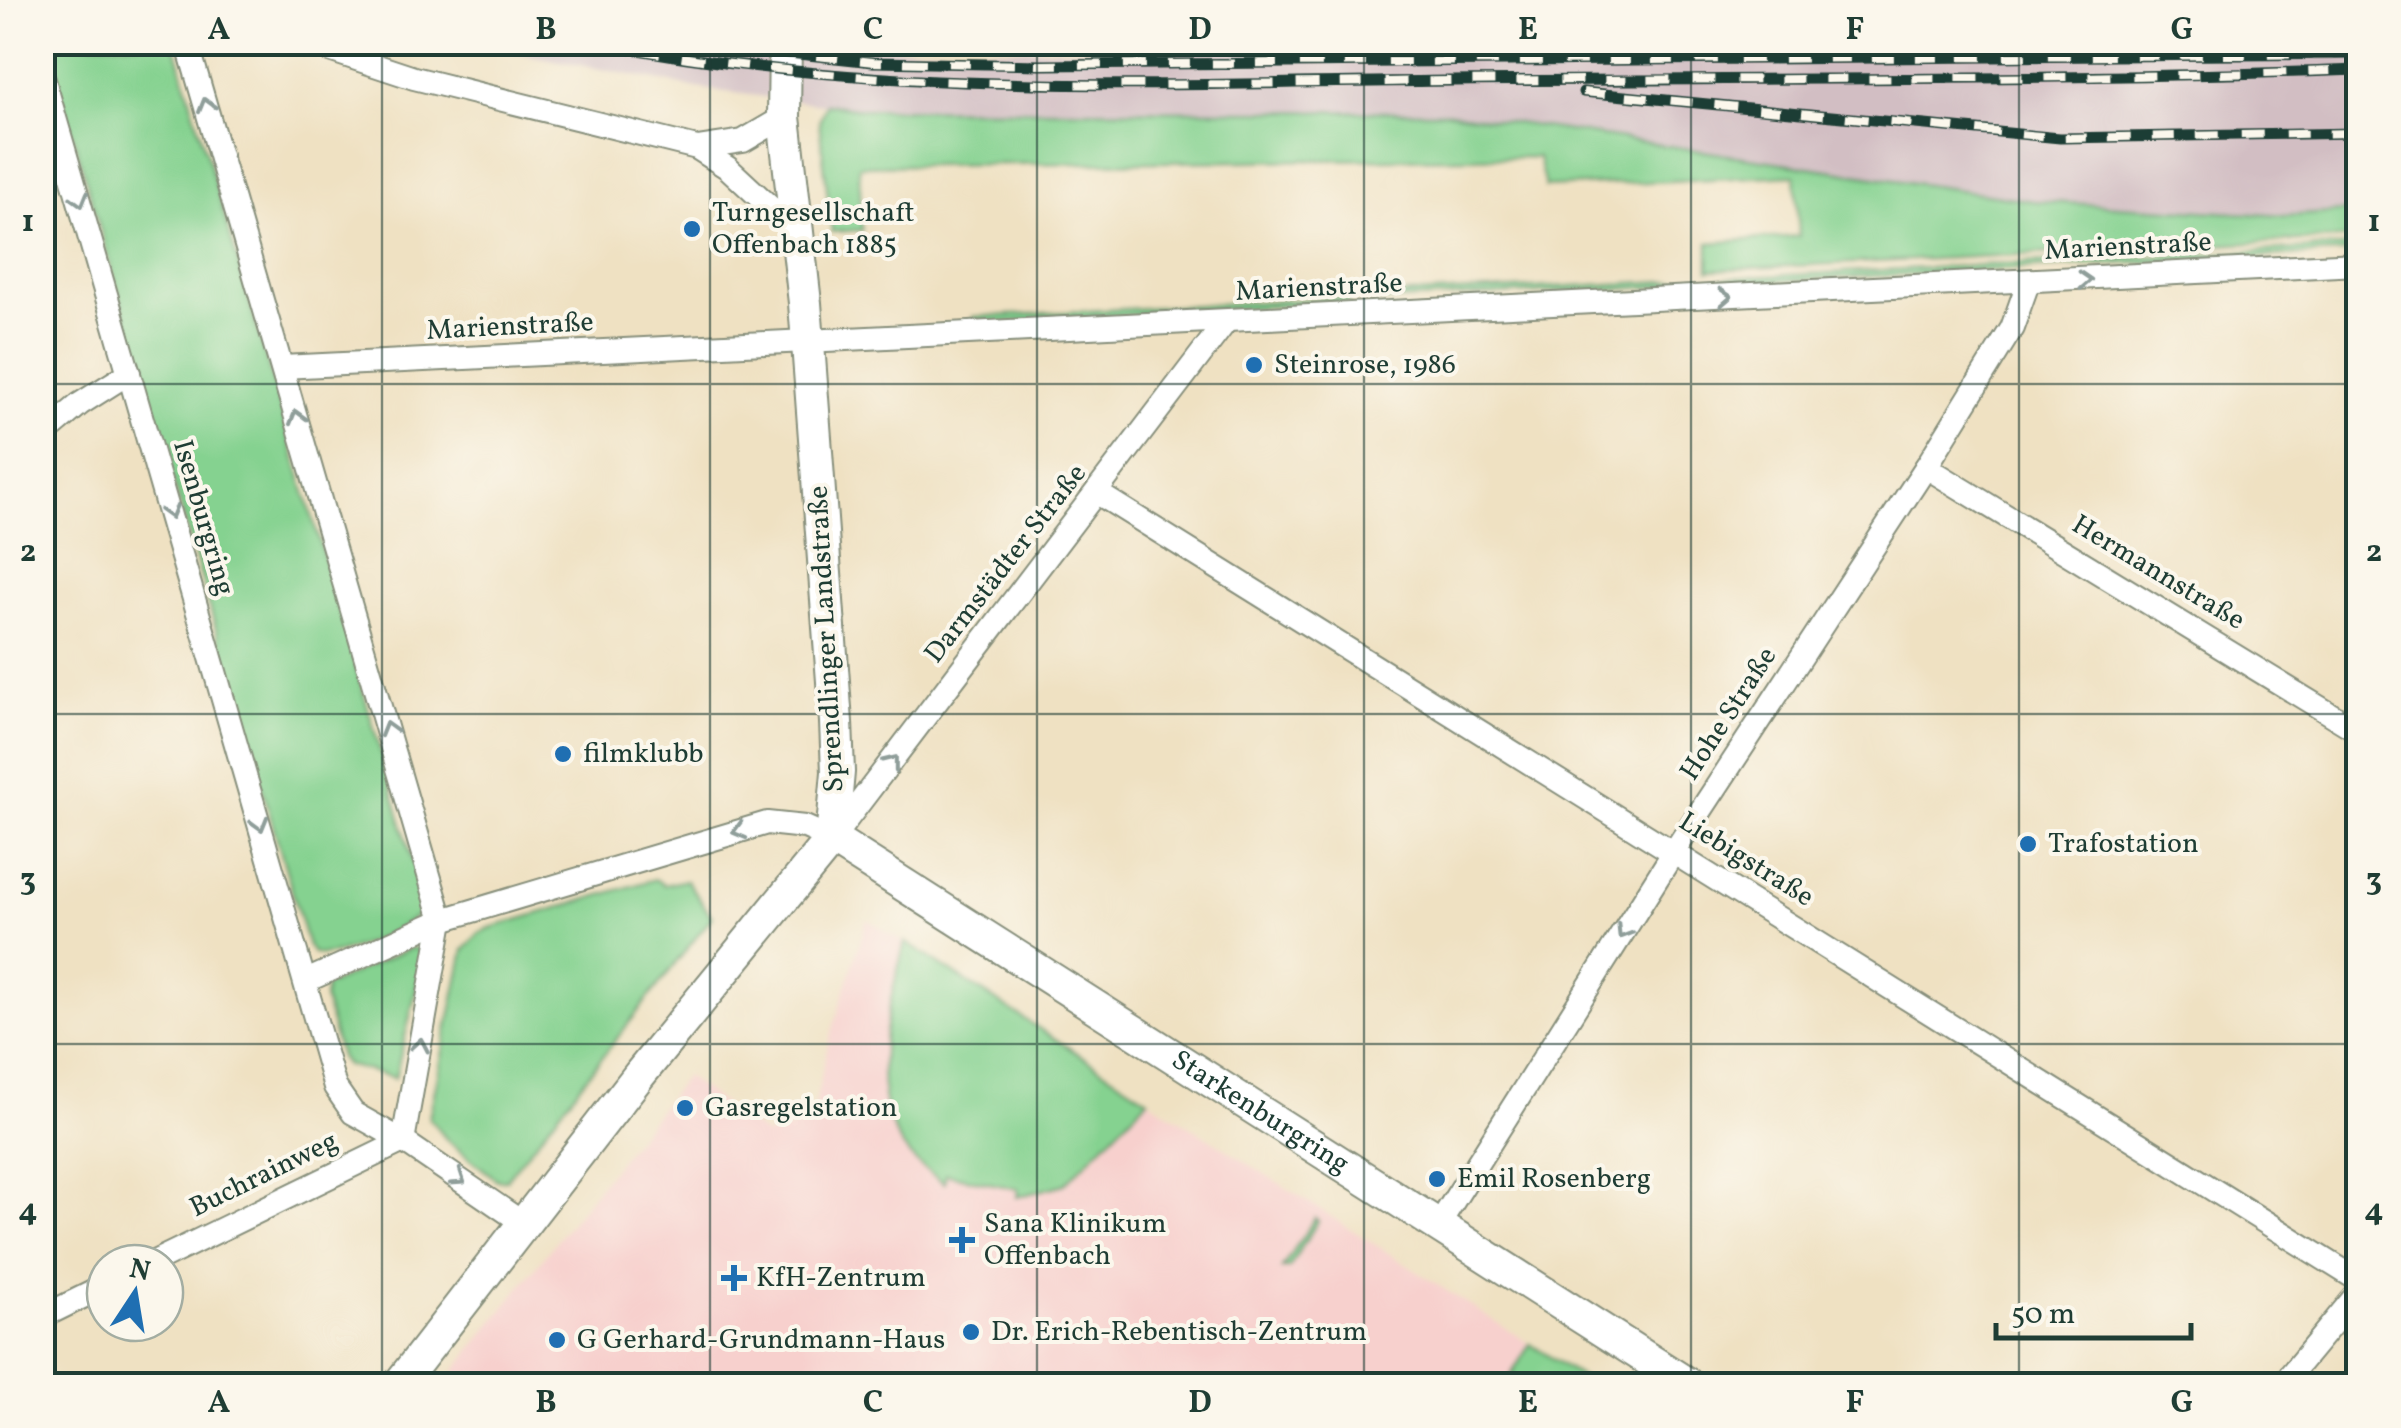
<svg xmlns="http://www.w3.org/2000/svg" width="2401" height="1428" font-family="Vollkorn,serif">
	<rect width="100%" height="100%" fill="#fbf7ec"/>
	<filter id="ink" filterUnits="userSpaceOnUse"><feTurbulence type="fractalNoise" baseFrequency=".01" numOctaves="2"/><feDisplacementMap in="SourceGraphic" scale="20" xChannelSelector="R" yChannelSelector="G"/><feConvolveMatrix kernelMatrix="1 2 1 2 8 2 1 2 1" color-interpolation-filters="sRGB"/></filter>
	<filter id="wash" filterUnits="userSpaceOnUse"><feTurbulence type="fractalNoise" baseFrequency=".0048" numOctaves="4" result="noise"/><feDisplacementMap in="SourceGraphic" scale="40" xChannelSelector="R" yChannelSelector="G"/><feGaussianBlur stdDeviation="2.25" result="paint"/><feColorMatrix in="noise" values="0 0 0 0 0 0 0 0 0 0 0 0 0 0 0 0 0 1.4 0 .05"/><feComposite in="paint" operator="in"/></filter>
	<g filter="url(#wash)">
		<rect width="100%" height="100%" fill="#efe1c2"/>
		<path fill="#f7d0cd" d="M867,919L1530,1344L1505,1386H443L685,1076L766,1135L811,1122L829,1041Z"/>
		<path fill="#d2bec3" d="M803,42L866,48L1200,50L1431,49L1489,42L2358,43V211L2286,216L2033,201L1444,112L861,109L702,89L467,43Z"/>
		<g fill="#85d290" stroke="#528862" stroke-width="2.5">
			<path d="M46,43H174L426,907C413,926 333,963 313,953L308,946Z"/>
			<path d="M826,104L861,109L1444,112L2033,201L2286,216L2358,211V238L1709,270V243L1799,236L1795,175L1545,187L1538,157L859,166L862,230L832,232L819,122Z"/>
			<path d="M2358,246V252L1374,301V296Z"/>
			<path d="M1350,297V302L974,324L973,317Z"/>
			<path d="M655,879L664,885L686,880L712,917L506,1180H497L448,1141L429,1118L464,950L479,933L490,928Z"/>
			<path d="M905,942L1148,1099L1065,1184L1017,1197L1018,1189L946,1174L944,1183C932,1174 917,1165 908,1153C861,1096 889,1005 905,942Z"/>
			<path d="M410,948L422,949L424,958L395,1078L346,1065L340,1057L324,998L326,986Z"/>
			<path d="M1315,1218L1318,1221L1289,1268H1282Z"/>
			<path d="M1530,1344L1593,1385H1505Z"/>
		</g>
	</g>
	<g filter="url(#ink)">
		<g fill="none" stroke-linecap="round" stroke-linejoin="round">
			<defs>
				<g id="street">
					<path d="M305,42L414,78L697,148L728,168L798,233"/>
					<path d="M42,73L335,1087L353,1113L403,1141L523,1223"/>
					<path d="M697,148L743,141L784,117"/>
					<path d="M282,367L2358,264"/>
					<path d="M42,436L80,404L129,373"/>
					<path d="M1926,467L2358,731"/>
					<path d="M1099,494L2358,1280"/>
					<path d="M306,981L442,920L767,823L805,827L832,839L1224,324"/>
					<path d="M1439,1224L1675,850L1926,467L2012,328L2028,283"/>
					<path d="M152,1263L403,1141L442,920L187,42"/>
					<path d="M42,1317L105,1286"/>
					<path d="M2281,1386L2358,1293"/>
				</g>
				<g id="secondary">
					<path id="s1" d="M832,839L1690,1386"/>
					<path d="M398,1386L640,1074L832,839L838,772L836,722L805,303L784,117L785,42"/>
				</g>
			</defs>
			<use href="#street" stroke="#878f7b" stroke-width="26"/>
			<use href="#secondary" stroke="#878f7b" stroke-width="36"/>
			<use href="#street" stroke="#fff" stroke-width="22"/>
			<use href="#secondary" stroke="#fff" stroke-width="32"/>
			<defs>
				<g id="rail">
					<path d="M595,42C876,98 1168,84 1453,81C1755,78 2057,81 2358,70"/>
					<path d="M685,42L873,62L1040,65L2358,54"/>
					<path d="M1583,92L2060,138L2358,133"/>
				</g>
			</defs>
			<use href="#rail" stroke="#1f3d34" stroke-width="11"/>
			<use href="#rail" stroke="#fbf7ec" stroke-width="8" stroke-dasharray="22" stroke-linecap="butt"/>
		</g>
		<defs><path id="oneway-chevron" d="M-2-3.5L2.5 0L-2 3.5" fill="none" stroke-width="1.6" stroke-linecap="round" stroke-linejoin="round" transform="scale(2.5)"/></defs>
		<g stroke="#8f9e9a">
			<use href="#oneway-chevron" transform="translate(206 105) rotate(-106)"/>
			<use href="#oneway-chevron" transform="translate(80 200) rotate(74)"/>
			<use href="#oneway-chevron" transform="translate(2085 280) rotate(-3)"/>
			<use href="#oneway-chevron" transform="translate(1725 297) rotate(-3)"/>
			<use href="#oneway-chevron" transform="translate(297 417) rotate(-106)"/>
			<use href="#oneway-chevron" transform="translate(170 512) rotate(74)"/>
			<use href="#oneway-chevron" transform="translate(388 729) rotate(-106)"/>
			<use href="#oneway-chevron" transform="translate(892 762) rotate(-52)"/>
			<use href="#oneway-chevron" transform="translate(260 824) rotate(74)"/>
			<use href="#oneway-chevron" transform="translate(739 831) rotate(164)"/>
			<use href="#oneway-chevron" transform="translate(1623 932) rotate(122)"/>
			<use href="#oneway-chevron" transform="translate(420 1045) rotate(-80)"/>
			<use href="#oneway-chevron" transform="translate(459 1179) rotate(34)"/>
		</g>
	</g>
	<path fill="none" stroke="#1f3d34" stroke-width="2.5" stroke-opacity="0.55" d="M382,42V1386M710,42V1386M1037,42V1386M1364,42V1386M1691,42V1386M2019,42V1386M42,384H2358M42,714H2358M42,1044H2358"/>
	<g fill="#1f6fb2" stroke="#fbf7ec" stroke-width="4">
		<circle cx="692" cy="229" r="10"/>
		<circle cx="1254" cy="365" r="10"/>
		<circle cx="563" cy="754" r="10"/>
		<circle cx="2028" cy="844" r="10"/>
		<circle cx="685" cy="1108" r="10"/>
		<circle cx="1437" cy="1179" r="10"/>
		<path d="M957 1225h10v10h10v10h-10v10h-10v-10h-10v-10h10z"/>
		<path d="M729 1263h10v10h10v10h-10v10h-10v-10h-10v-10h10z"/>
		<circle cx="971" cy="1332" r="10"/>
		<circle cx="557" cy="1340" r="10"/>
	</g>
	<g text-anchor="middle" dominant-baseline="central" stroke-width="8" stroke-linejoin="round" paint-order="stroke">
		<g font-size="28" fill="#1f3d34" stroke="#fbf7ec" text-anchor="start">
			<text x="712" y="213">Turngesellschaft<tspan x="712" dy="32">Offenbach 1885</tspan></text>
			<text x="1274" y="365">Steinrose, 1986</text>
			<text x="583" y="754">filmklubb</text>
			<text x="2048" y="844">Trafostation</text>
			<text x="705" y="1108">Gasregelstation</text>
			<text x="1457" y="1179">Emil Rosenberg</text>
			<text x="984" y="1224">Sana Klinikum<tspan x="984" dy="32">Offenbach</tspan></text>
			<text x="756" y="1278">KfH-Zentrum</text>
			<text x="991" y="1332">Dr. Erich-Rebentisch-Zentrum</text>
			<text x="577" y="1340">G Gerhard-Grundmann-Haus</text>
		</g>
		<g font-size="28" fill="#1f3d34" stroke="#fbf7ec">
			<text transform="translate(2128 247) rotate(-3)">Marienstraße</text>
			<text transform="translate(1319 288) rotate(-3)">Marienstraße</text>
			<text transform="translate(510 327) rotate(-3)">Marienstraße</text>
			<text transform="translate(203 518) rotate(74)">Isenburgring</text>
			<text transform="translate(1006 564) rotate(-52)">Darmstädter Straße</text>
			<text transform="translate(2158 573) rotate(31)">Hermannstraße</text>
			<text transform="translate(827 639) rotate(-93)">Sprendlinger Landstraße</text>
			<text transform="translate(1729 714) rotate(-57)">Hohe Straße</text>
			<text transform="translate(1746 860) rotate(32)">Liebigstraße</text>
			<text stroke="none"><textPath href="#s1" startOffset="508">Starkenburgring</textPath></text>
			<text transform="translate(264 1175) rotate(-26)">Buchrainweg</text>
		</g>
	</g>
	<rect width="2401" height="1428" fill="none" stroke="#fbf7ec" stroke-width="110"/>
	<g transform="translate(135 1293) rotate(12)"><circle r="48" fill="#fbf7ec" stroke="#a3ada2" stroke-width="2.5"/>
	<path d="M0-8L18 38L0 25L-18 38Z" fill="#1f6fb2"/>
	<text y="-15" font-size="28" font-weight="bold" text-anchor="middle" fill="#1f3d34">N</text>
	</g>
	<path d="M1996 1323v15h195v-15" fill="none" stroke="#1f3d34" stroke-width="5"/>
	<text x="2011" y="1323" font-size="30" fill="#1f3d34" stroke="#fbf7ec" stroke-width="8" paint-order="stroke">50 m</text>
	<rect x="55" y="55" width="2291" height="1318" fill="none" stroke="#1f3d34" stroke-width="4"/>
	<g font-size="32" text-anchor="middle" font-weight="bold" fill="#1f3d34">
		<text x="219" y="39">A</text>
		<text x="546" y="39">B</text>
		<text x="873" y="39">C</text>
		<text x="1200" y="39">D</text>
		<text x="1528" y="39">E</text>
		<text x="1855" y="39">F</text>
		<text x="2182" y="39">G</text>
		<text x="28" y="231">1</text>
		<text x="2374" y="231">1</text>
		<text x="28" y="561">2</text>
		<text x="2374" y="561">2</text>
		<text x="28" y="890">3</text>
		<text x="2374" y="890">3</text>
		<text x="28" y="1220">4</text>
		<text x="2374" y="1220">4</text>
		<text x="219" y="1412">A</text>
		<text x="546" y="1412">B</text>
		<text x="873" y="1412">C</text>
		<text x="1200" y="1412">D</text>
		<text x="1528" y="1412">E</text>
		<text x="1855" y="1412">F</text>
		<text x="2182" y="1412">G</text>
	</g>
</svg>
